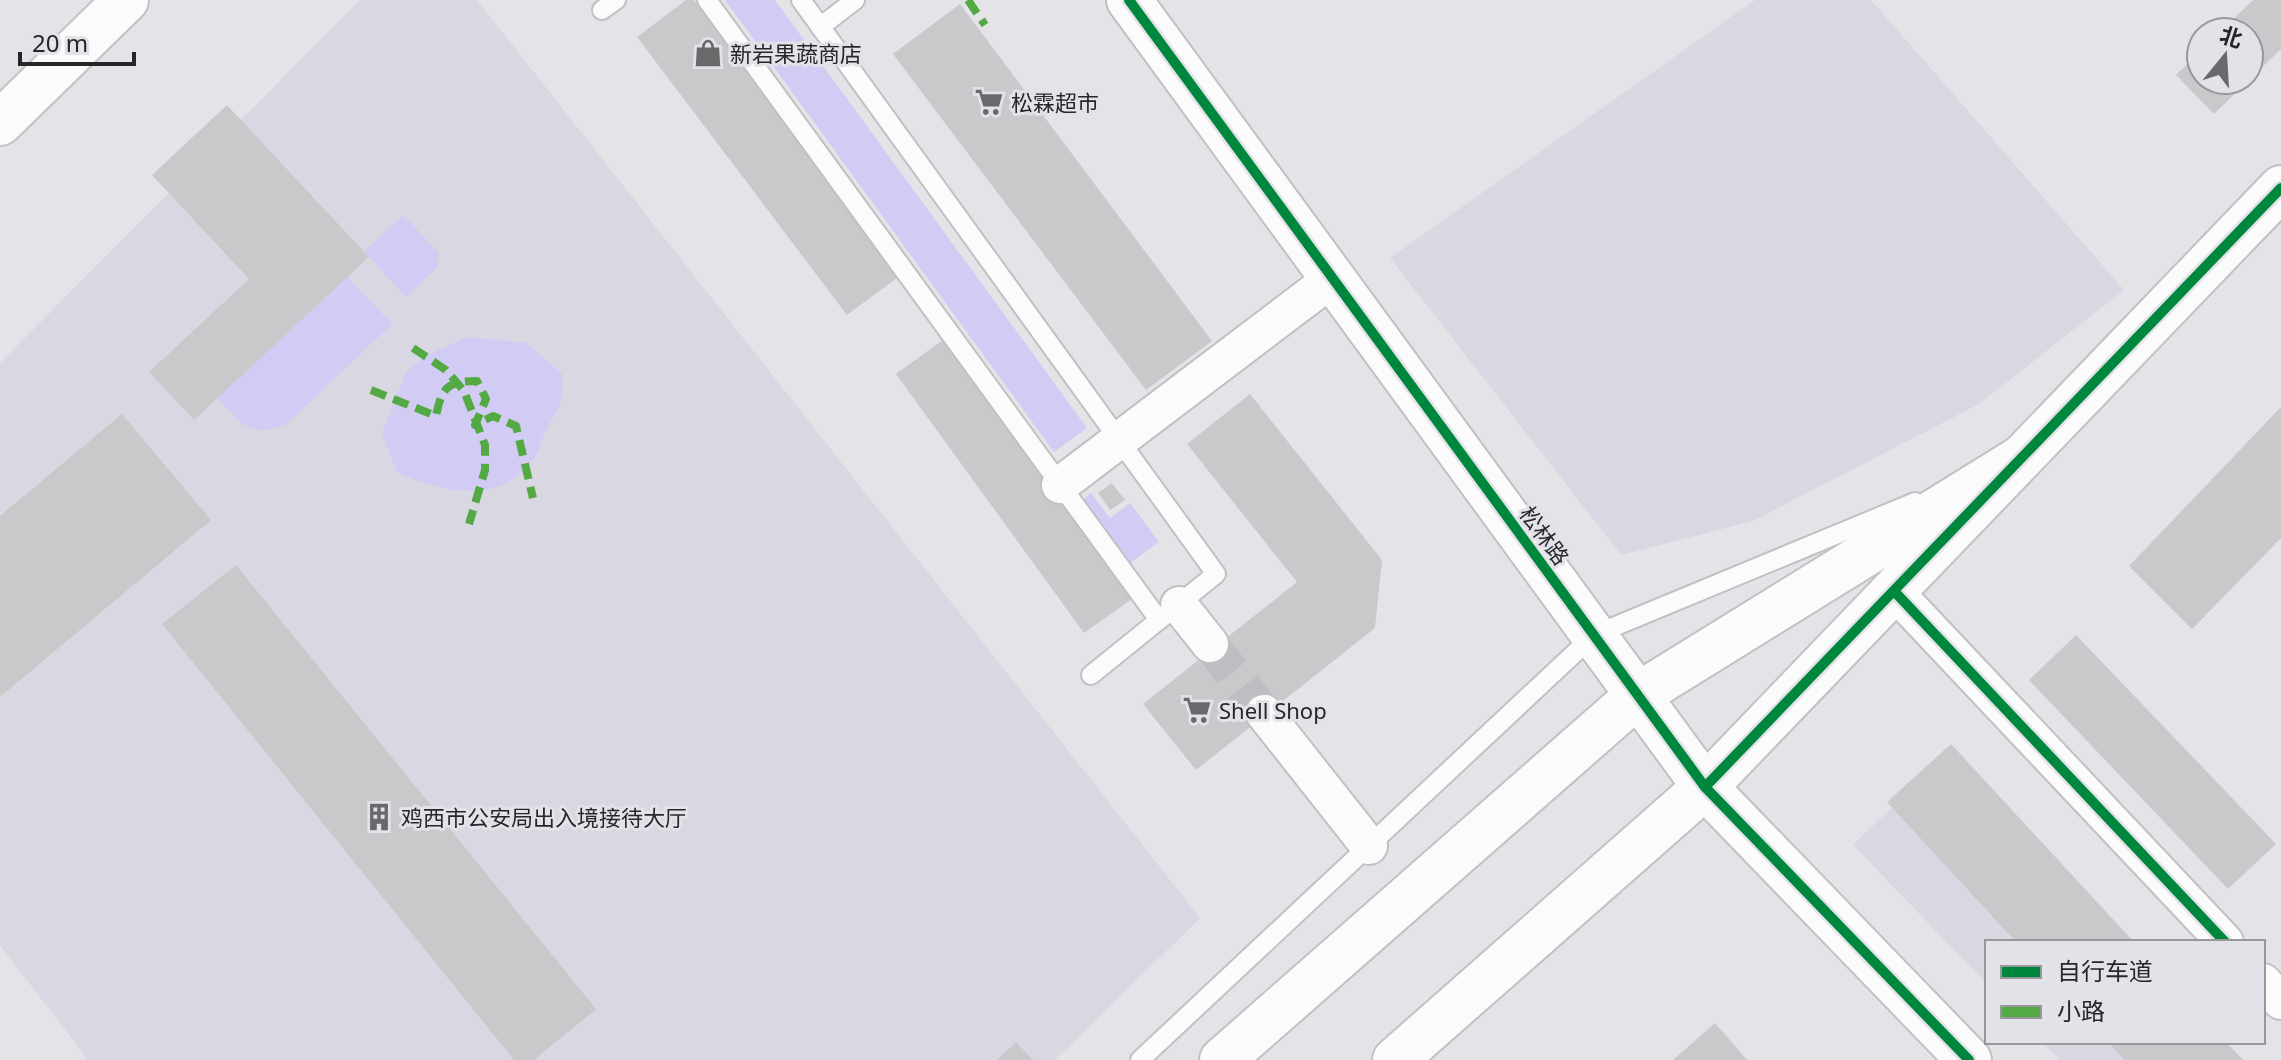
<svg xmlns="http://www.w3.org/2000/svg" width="2281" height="1060" font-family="'Noto Sans','Noto Sans SC',sans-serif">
	<rect width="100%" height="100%" fill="#e4e3e7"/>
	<g fill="#d9d7e1">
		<path d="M360,0H477L1200,918L1055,1060H88L0,945V363Z"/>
		<path d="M1755,0H1871L2124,290L1979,404L1753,521L1621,555L1390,258Z"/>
		<path d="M1943,758L2120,942H1987V984L1853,845Z"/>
		<path d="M2042,1042H2216L2233,1060H2060Z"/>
	</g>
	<g fill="#d2ccf4">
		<path d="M725,0H775L1087,428L1054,452Z"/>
		<path d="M403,215L439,253L437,267L406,297L364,252Z"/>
		<path d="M340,269L392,324L287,424L262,431L242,424L211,392Z"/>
		<path d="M467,337L527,343L562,374C564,409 560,403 545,432C542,439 540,448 536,455C505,506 442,494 397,472L382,433L406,372L425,356Z"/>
		<path d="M1091,493L1110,518L1130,503L1159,542L1126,566L1079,503Z"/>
	</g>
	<g fill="#c9c9cc">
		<path d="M686,0H694L901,275L847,315L637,37Z"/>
		<path d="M2253,0H2281V49L2249,80V32H2220Z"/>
		<path d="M960,4L1212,341L1146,390L893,54Z"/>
		<path d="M2201,51V80H2249L2214,114L2176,75Z"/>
		<path d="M227,105L369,257L194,420L149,372L249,279L152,175Z"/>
		<path d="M951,334L1139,594L1084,633L896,374Z"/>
		<path d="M1250,394L1382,560L1375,628L1196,770L1143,704L1297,582L1187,444Z"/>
		<path d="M2281,407V538L2192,629L2129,566Z"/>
		<path d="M122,414L211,520L0,697V516Z"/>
		<path d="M1112,483L1125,500L1110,510L1098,493Z"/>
		<path d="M236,565L596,1009L534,1060H514L162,624Z"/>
		<path d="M2076,635L2276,844L2228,889L2029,680Z"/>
		<path d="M1951,744L2134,942H2016L1887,802Z"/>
		<path d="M1715,1023L1747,1060H1673Z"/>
		<path d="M1016,1042L1033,1060H997Z"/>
		<path d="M2108,1042H2226L2243,1060H2125Z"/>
	</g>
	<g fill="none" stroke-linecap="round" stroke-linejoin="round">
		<path stroke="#bebdc1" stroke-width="36" stroke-dasharray="36 18" stroke-linecap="butt" d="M1210,644L1264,713"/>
		<defs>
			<g id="service">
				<path d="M707,0L1159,620"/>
				<path d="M801,0L1216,574L1091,675"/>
				<path d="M602,10L616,0"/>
				<path d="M820,27L855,0"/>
				<path d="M1140,1060L1594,635L1915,502"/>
			</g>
			<g id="minor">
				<path d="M1060,485L1333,278"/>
				<path d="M1894,591L2225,942"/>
				<path d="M1179,605L1210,644"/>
				<path d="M1264,713L1369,846"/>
				<path d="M2263,982L2281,1001"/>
			</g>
			<g id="tertiary">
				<path d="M1129,0L1705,787L1969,1060"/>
				<path d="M0,123L126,0"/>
				<path d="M1705,787L2281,188"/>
			</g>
			<g id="primary">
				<path d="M1222,1060L1638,695L2021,458"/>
				<path d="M1395,1060L1705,787"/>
			</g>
		</defs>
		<use href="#service" stroke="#c1c1c4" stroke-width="22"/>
		<use href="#minor" stroke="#c1c1c4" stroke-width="40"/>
		<use href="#tertiary" stroke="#c1c1c4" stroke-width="48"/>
		<use href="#primary" stroke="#c1c1c4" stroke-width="48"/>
		<use href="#service" stroke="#fbfbfb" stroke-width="18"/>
		<use href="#minor" stroke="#fbfbfb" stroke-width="36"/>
		<use href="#tertiary" stroke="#fbfbfb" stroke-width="44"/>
		<use href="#primary" stroke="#fbfbfb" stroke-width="44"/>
		<g stroke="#53aa44" stroke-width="8" stroke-dasharray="16 8" stroke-linecap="butt">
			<path d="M968,0L985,25"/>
			<path d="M413,348L446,370L464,391L485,445V470L469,524"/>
			<path d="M371,390L436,416C442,387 447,381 477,381L486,399L475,425L493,416L516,426L533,498"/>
		</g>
		<defs>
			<g id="cycleway">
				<path d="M1129,0L1705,787L1969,1060"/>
				<path d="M1894,591L2225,942"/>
				<path d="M1705,787L2281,188"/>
			</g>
		</defs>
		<use href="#cycleway" stroke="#e3e2e8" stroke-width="15"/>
		<use href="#cycleway" stroke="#00873e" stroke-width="10"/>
	</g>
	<defs>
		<symbol id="shop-bare" viewBox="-9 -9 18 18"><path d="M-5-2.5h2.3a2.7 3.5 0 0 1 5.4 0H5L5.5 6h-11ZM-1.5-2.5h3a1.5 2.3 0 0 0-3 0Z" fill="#69696c" stroke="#e3e2e8" stroke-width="2.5" paint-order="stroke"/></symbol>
		<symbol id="supermarket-bare" viewBox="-9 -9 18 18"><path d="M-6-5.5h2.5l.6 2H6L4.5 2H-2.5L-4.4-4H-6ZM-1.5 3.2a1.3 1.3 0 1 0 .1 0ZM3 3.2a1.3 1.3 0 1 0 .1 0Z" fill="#69696c" stroke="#e3e2e8" stroke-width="2.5" paint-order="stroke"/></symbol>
		<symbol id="building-bare" viewBox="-9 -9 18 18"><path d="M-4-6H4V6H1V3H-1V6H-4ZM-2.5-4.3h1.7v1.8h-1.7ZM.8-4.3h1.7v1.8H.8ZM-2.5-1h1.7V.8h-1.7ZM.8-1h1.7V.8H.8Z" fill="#69696c" stroke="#e3e2e8" stroke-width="2.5" paint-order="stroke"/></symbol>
	</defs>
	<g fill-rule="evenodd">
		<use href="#shop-bare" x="688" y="33" width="40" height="40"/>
		<use href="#supermarket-bare" x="969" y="82" width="40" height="40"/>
		<use href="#supermarket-bare" x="1177" y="690" width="40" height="40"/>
		<use href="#building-bare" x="359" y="797" width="40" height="40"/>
	</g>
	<g text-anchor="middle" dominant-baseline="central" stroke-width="6" stroke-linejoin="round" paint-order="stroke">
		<g font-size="22" fill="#272729" stroke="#e3e2e8" text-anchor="start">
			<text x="730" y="53">新岩果蔬商店</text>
			<text x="1011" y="102">松霖超市</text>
			<text x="1219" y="710">Shell Shop</text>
			<text x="401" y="817">鸡西市公安局出入境接待大厅</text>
		</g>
		<g font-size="22" fill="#272729" stroke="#e3e2e8">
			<text transform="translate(1545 535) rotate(54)">松林路</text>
		</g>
	</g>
	<rect x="1985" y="940" width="280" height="104" fill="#e3e2e8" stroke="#98979c" stroke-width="2"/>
	<rect x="2001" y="966" width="40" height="12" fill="#00873e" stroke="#98979c" stroke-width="2"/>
	<text x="2057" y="980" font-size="24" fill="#272729">自行车道</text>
	<rect x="2001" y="1006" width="40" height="12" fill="#53aa44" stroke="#98979c" stroke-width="2"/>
	<text x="2057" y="1020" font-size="24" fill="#272729">小路</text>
	<g transform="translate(2225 56) rotate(18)"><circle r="38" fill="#e3e2e8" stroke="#98979c" stroke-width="2"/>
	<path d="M0-6L14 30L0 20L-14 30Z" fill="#69696c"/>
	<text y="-12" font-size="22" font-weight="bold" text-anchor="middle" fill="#272729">北</text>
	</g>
	<path d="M20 52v12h114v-12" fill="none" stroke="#272729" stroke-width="4"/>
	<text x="32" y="52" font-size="24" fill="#272729" stroke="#e3e2e8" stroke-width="6" paint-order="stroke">20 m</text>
</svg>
